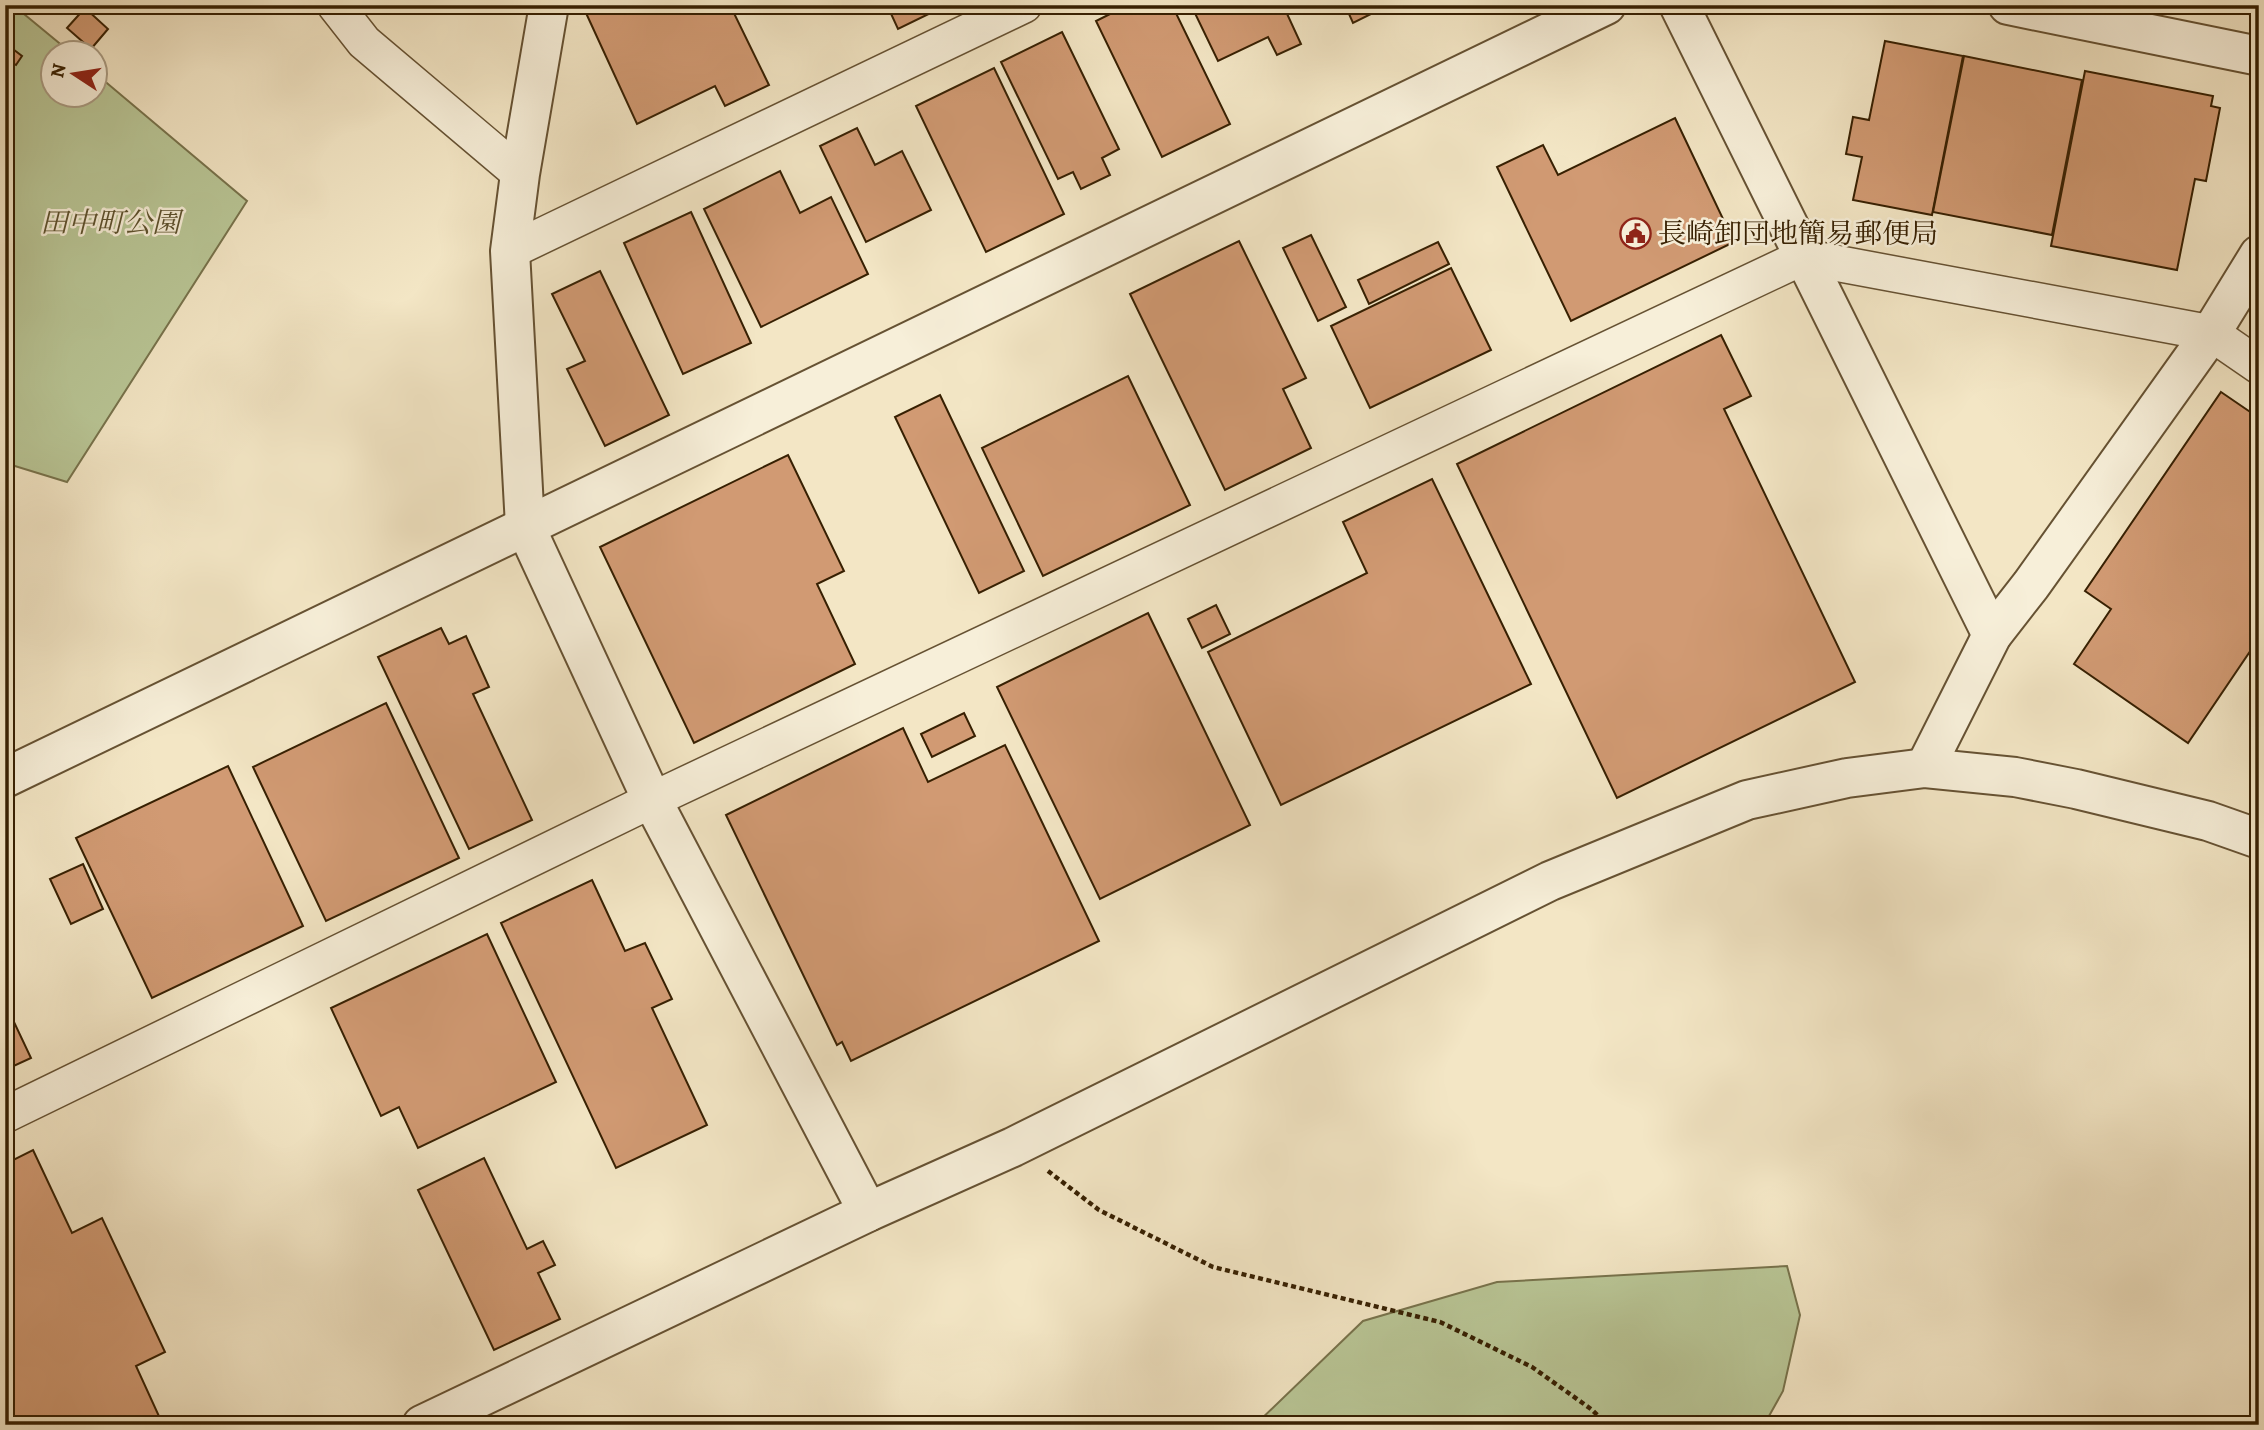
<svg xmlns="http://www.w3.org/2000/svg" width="2264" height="1430" font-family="Alegreya,'Noto Serif JP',serif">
	<rect width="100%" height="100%" fill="#f3e6c5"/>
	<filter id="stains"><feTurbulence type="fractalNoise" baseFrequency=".00286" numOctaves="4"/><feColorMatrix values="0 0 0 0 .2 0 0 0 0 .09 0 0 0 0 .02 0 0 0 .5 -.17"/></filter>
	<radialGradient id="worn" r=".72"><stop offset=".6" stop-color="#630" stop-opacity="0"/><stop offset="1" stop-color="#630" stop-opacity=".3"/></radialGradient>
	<g fill="#b9c696" stroke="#78734c" stroke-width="2">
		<path d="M5,5H13L70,52H52V94H94L95,73L247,201L67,482L5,463Z"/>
		<path d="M1787,1266L1800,1315L1783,1391L1764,1425H1255L1363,1321L1497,1282Z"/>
	</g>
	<g fill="#d19a73" stroke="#372002" stroke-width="2">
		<path d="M587,5H730L769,85L725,106L715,86L637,124L586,13Z"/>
		<path d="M887,5H947L898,29Z"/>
		<path d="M1128,5H1172L1230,124L1162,157L1096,21Z"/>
		<path d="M1191,5H1283L1301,44L1277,55L1268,37L1218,61Z"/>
		<path d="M1345,5H1389L1353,23Z"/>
		<path d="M2216,5H2259V16L2216,8Z"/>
		<path d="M85,8L108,29L91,49L67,28Z"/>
		<path d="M1062,32L1119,149L1102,158L1110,175L1081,189L1073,172L1058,179L1001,62Z"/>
		<path d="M1885,41L1963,56L1932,215L1853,200L1862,157L1846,154L1853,117L1869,120Z"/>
		<path d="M5,43L22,56L16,65L5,58Z"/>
		<path d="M1964,56L2082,80L2052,235L1933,212Z"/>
		<path d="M994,68L1064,214L986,252L916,106Z"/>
		<path d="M2085,71L2213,96L2211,106L2220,108L2206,181L2195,179L2177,270L2051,246Z"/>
		<path d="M1675,118L1734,242L1571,321L1497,167L1543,145L1558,175Z"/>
		<path d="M857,128L875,165L902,151L931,210L866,242L820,146Z"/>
		<path d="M780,171L800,213L831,197L868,274L761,327L704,209Z"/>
		<path d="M691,212L751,343L683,374L624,243Z"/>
		<path d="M1311,235L1346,307L1318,321L1283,248Z"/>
		<path d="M1239,241L1306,378L1283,389L1311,448L1225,490L1130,294Z"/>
		<path d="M1438,242L1449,264L1369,304L1358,280Z"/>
		<path d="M1451,268L1491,350L1370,408L1331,326Z"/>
		<path d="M600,271L669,415L605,446L567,369L585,361L552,294Z"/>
		<path d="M1721,335L1751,396L1724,409L1855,682L1617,798L1457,464Z"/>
		<path d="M1128,376L1190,505L1043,576L982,448Z"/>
		<path d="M2221,392L2259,418V656L2251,650L2188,743L2074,664L2111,609L2085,591Z"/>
		<path d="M940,395L1024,571L979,593L895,417Z"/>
		<path d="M788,455L844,571L817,584L855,664L694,743L600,547Z"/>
		<path d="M1432,479L1531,684L1281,805L1208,652L1367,573L1343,522Z"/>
		<path d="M1216,605L1230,634L1202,648L1188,619Z"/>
		<path d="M1148,613L1250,825L1100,899L997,687Z"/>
		<path d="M441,628L449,644L466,636L489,687L473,694L532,820L469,849L378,657Z"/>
		<path d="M386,703L459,858L326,921L253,767Z"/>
		<path d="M964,713L975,736L932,757L921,734Z"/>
		<path d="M903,728L928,782L1005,745L1099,941L851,1061L842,1042L837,1045L726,815Z"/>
		<path d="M228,766L303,926L152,998L76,838Z"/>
		<path d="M83,864L103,909L71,924L50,879Z"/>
		<path d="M592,880L625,951L645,943L672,999L652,1008L707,1125L616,1168L501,923Z"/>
		<path d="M487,934L556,1082L418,1148L399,1107L381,1116L331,1008Z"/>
		<path d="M5,1003L31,1058L5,1070Z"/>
		<path d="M33,1150L72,1233L102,1218L165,1352L136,1366L163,1425H5V1164Z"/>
		<path d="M484,1158L527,1249L543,1241L555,1265L538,1273L560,1319L494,1350L418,1190Z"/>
	</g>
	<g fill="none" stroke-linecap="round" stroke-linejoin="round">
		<defs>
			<g id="minor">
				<path d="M335,5L364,42L520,174"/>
				<path d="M510,251L1024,5"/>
				<path d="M5,1115L652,800L1803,257L2211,333L2259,366"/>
			</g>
			<g id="tertiary">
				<path d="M549,5L520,174L510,251L525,526L652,800L868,1212"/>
				<path d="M1679,5L1992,635"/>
				<path d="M2008,5L2259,56"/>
				<path d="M1925,768L1992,635L2031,585L2211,333L2259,255"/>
				<path d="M5,778L1606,5"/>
				<path d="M422,1425L868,1212L1013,1147L1550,881L1747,800L1847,778L1925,768L2015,777L2076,789L2208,821L2259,839"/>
			</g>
		</defs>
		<use href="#minor" stroke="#665233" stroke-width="38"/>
		<use href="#tertiary" stroke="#665233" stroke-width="42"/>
		<path stroke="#372002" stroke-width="4.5" stroke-dasharray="5 3.5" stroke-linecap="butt" d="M1048,1171L1099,1210L1213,1267L1440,1322L1532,1367L1591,1409L1608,1425"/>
		<use href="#minor" stroke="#f7efd9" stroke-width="35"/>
		<use href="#tertiary" stroke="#f7efd9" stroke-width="38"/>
	</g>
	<defs>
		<symbol id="civic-ring" viewBox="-11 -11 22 22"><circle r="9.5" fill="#f7efd9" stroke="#8f2418" stroke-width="1.5"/><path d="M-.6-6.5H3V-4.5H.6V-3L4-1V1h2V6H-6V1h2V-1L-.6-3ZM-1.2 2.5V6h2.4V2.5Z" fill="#8f2418"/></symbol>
	</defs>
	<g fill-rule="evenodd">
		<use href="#civic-ring" x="1618" y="216" width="35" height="35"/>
	</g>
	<g text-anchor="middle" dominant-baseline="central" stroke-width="5" stroke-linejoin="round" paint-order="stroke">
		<g font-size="28" font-style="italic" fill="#5e522e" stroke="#f7efd9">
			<text x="110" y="223">田中町公園</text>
		</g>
		<g font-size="28" fill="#372002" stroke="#f7efd9" text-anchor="start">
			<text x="1658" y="234">長崎卸団地簡易郵便局</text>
		</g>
	</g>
	<rect width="2264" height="1430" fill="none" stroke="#f3e6c5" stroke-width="28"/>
	<rect x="7" y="7" width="2250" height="1416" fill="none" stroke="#372002" stroke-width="3.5"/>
	<rect x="14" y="14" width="2236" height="1402" fill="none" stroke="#372002" stroke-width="2"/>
	<g transform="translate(74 74) rotate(282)"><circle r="33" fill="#f7efd9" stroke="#aa9c83" stroke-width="2"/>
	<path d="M0-5L12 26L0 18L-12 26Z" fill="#8f2418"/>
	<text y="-10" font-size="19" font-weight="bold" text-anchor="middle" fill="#372002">N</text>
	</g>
	<rect width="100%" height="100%" filter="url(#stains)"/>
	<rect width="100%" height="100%" fill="url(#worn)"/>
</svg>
